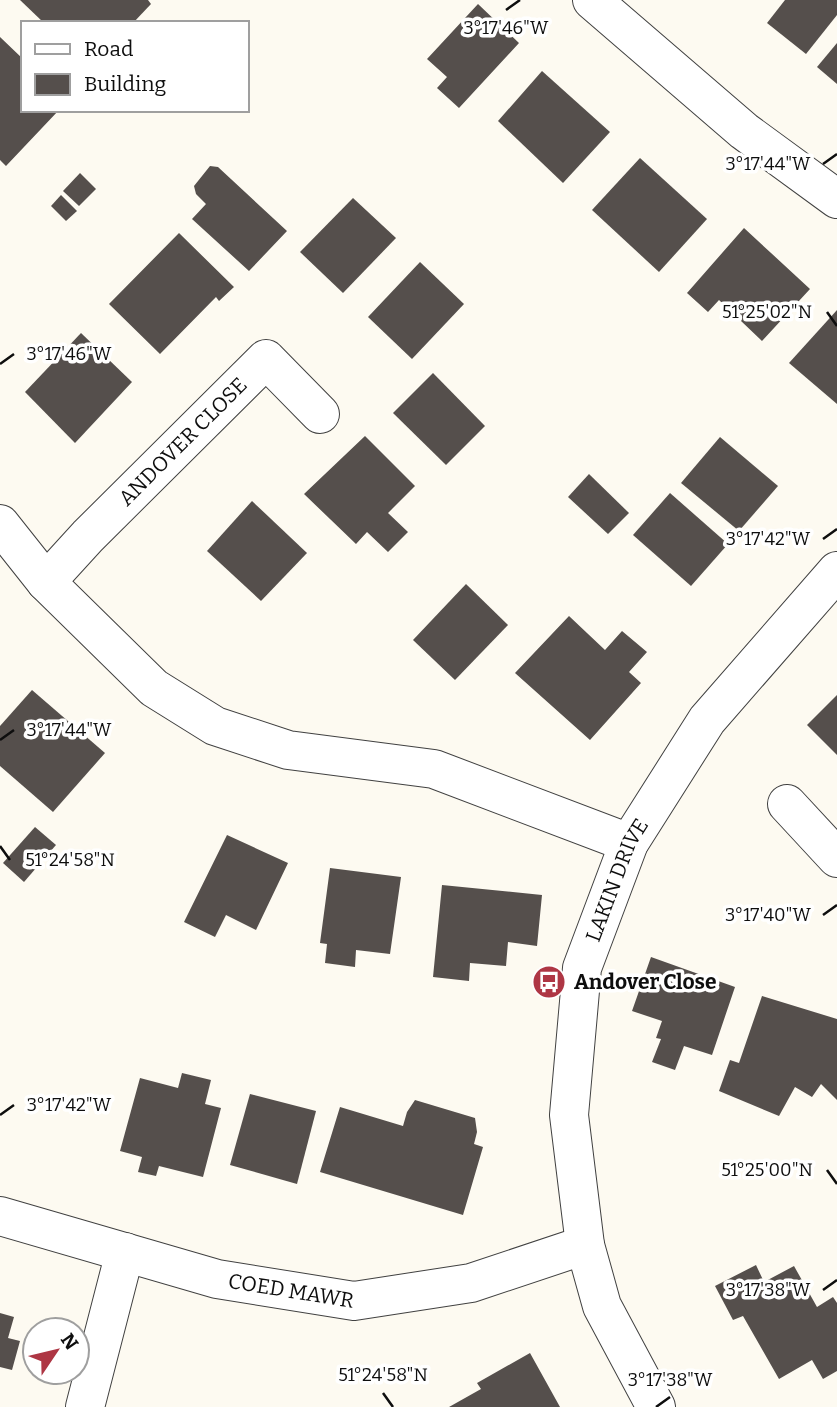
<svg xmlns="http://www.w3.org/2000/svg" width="837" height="1407" font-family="Bitter,serif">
	<rect width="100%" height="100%" fill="#fdfaf1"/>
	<g fill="#554f4c">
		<path d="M20,0H148L151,4L133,23H44Z"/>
		<path d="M785,0H837V15L806,54L767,23Z"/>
		<path d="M478,4L519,43L459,108L437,88L447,77L427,59Z"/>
		<path d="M0,37L23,59V110H59L6,166L0,160Z"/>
		<path d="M837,43V84L817,67Z"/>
		<path d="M542,71L610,132L563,183L498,121Z"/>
		<path d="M640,158L707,219L659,272L592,210Z"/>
		<path d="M210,166L218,167L287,231L249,271L192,219L206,204L196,194L194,186Z"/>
		<path d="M80,173L96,189L79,206L63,191Z"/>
		<path d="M61,195L77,211L66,221L51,206Z"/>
		<path d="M353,198L396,238L343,293L300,252Z"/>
		<path d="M744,228L810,289L762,341L719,300L708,312L687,293Z"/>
		<path d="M179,233L234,287L219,301L216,297L160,354L109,304Z"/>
		<path d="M420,262L464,304L412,359L368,317Z"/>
		<path d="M837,310V404L789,363Z"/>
		<path d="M81,333L132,382L75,443L25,392Z"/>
		<path d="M433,373L485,426L446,465L393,413Z"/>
		<path d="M365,436L415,486L388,513L408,532L388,552L367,532L356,544L304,494Z"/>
		<path d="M720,437L778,486L739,531L681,483Z"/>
		<path d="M589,474L629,513L608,534L568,497Z"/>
		<path d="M670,493L728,544L691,586L633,535Z"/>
		<path d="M252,501L307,553L261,601L207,551Z"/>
		<path d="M466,584L508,625L455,680L413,640Z"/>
		<path d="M569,616L605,650L622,631L647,652L629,672L641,683L590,740L515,673Z"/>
		<path d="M32,690L105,753L53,812L0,766V726Z"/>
		<path d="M837,695V755L807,725Z"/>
		<path d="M35,827L56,845L24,882L3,863Z"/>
		<path d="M227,835L288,863L256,930L226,915L215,937L184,922Z"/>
		<path d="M330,868L401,877L390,954L356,950L355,967L325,963L327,944L320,943Z"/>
		<path d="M442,885L542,895L537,946L508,942L506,966L470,963L469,981L433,977Z"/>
		<path d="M651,957L735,987L712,1055L684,1046L675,1070L652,1062L661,1039L656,1038L662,1021L632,1011Z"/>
		<path d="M762,996L837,1019V1100L821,1084L812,1097L795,1087L779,1116L719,1091L730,1060L739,1063Z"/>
		<path d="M182,1073L211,1080L205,1104L221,1108L203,1177L159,1166L156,1176L138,1172L142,1157L120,1151L140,1078L178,1088Z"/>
		<path d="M250,1094L316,1111L297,1184L230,1165Z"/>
		<path d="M415,1100L475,1118L477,1132L474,1144L483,1147L463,1215L320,1172L340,1107L403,1126L407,1112Z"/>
		<path d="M756,1265L764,1282L794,1266L817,1307L833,1297L837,1303V1371L823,1379L812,1360L779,1379L743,1316L733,1320L715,1286Z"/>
		<path d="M0,1313L14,1317L8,1338L20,1341L12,1370L0,1367Z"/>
		<path d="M530,1353L560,1407H449L481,1389L477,1383Z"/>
	</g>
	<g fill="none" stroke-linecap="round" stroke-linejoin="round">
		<defs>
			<g id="minor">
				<path d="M592,0L744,131L837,199"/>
				<path d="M0,524L46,582L154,688L215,726L288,750L434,769L629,843"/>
				<path id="s1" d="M46,582L88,536L266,359L320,414"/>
				<path d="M787,804L837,858"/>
				<path id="s2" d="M0,1216L217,1279L354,1301L471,1283L585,1245"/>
				<path d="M85,1407L125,1252"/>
				<path id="s3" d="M656,1407L602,1306L585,1245L569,1115L582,968L629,843L707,720L837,571"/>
			</g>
		</defs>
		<use href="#minor" stroke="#414141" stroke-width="40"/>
		<use href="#minor" stroke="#fff" stroke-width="38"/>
	</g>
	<path fill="none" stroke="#0e0e0e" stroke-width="2.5" d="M506,10L520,0M823,164L837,154M827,312L837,326M0,364L14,354M823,539L837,529M0,740L14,730M0,846L10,860M823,915L837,905M0,1115L14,1105M827,1170L837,1184M823,1290L837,1280M383,1393L393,1407M656,1407L670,1397"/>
	<defs>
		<symbol id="bus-disc" viewBox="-11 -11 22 22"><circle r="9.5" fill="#ae3644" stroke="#fff"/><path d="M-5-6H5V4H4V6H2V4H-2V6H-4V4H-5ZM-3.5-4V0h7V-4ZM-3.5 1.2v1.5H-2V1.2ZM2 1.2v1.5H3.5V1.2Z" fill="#fff"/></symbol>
	</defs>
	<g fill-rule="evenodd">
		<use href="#bus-disc" x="530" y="963" width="38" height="38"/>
	</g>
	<g text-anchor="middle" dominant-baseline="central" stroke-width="7" stroke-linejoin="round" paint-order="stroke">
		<g font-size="21" fill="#0e0e0e" stroke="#fff">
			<text stroke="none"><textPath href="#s1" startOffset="196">ANDOVER CLOSE</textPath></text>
			<text stroke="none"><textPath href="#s3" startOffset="551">LAKIN DRIVE</textPath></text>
			<text stroke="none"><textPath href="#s2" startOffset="301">COED MAWR</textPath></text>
		</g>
		<g font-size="21" font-weight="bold" fill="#0e0e0e" stroke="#fff" text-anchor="start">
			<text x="574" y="982">Andover Close</text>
		</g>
	</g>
	<g font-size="18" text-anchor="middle" fill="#0e0e0e" stroke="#fff" stroke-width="7" stroke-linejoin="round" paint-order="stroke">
		<text x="506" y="34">3°17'46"W</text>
		<text x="768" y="170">3°17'44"W</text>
		<text x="767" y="318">51°25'02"N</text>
		<text x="69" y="360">3°17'46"W</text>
		<text x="768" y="545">3°17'42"W</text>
		<text x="69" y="736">3°17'44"W</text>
		<text x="70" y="866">51°24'58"N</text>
		<text x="768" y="921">3°17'40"W</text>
		<text x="69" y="1111">3°17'42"W</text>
		<text x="767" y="1176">51°25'00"N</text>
		<text x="768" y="1296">3°17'38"W</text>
		<text x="383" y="1381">51°24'58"N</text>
		<text x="670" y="1386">3°17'38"W</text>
	</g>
	<rect x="21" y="21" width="228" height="91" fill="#ffffff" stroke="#9f9f9f" stroke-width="2"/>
	<rect x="35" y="44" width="35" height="10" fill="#ffffff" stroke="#9f9f9f" stroke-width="2"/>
	<text x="84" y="56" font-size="21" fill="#0e0e0e">Road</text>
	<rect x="35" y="74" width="35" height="21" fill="#554f4c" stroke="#9f9f9f" stroke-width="2"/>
	<text x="84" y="91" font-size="21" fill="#0e0e0e">Building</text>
	<g transform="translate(56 1351) rotate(55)"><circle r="33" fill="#ffffff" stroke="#9f9f9f" stroke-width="2"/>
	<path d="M0-5L12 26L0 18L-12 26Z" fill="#ae3644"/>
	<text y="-10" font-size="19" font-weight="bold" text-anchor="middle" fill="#0e0e0e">N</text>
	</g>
</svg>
